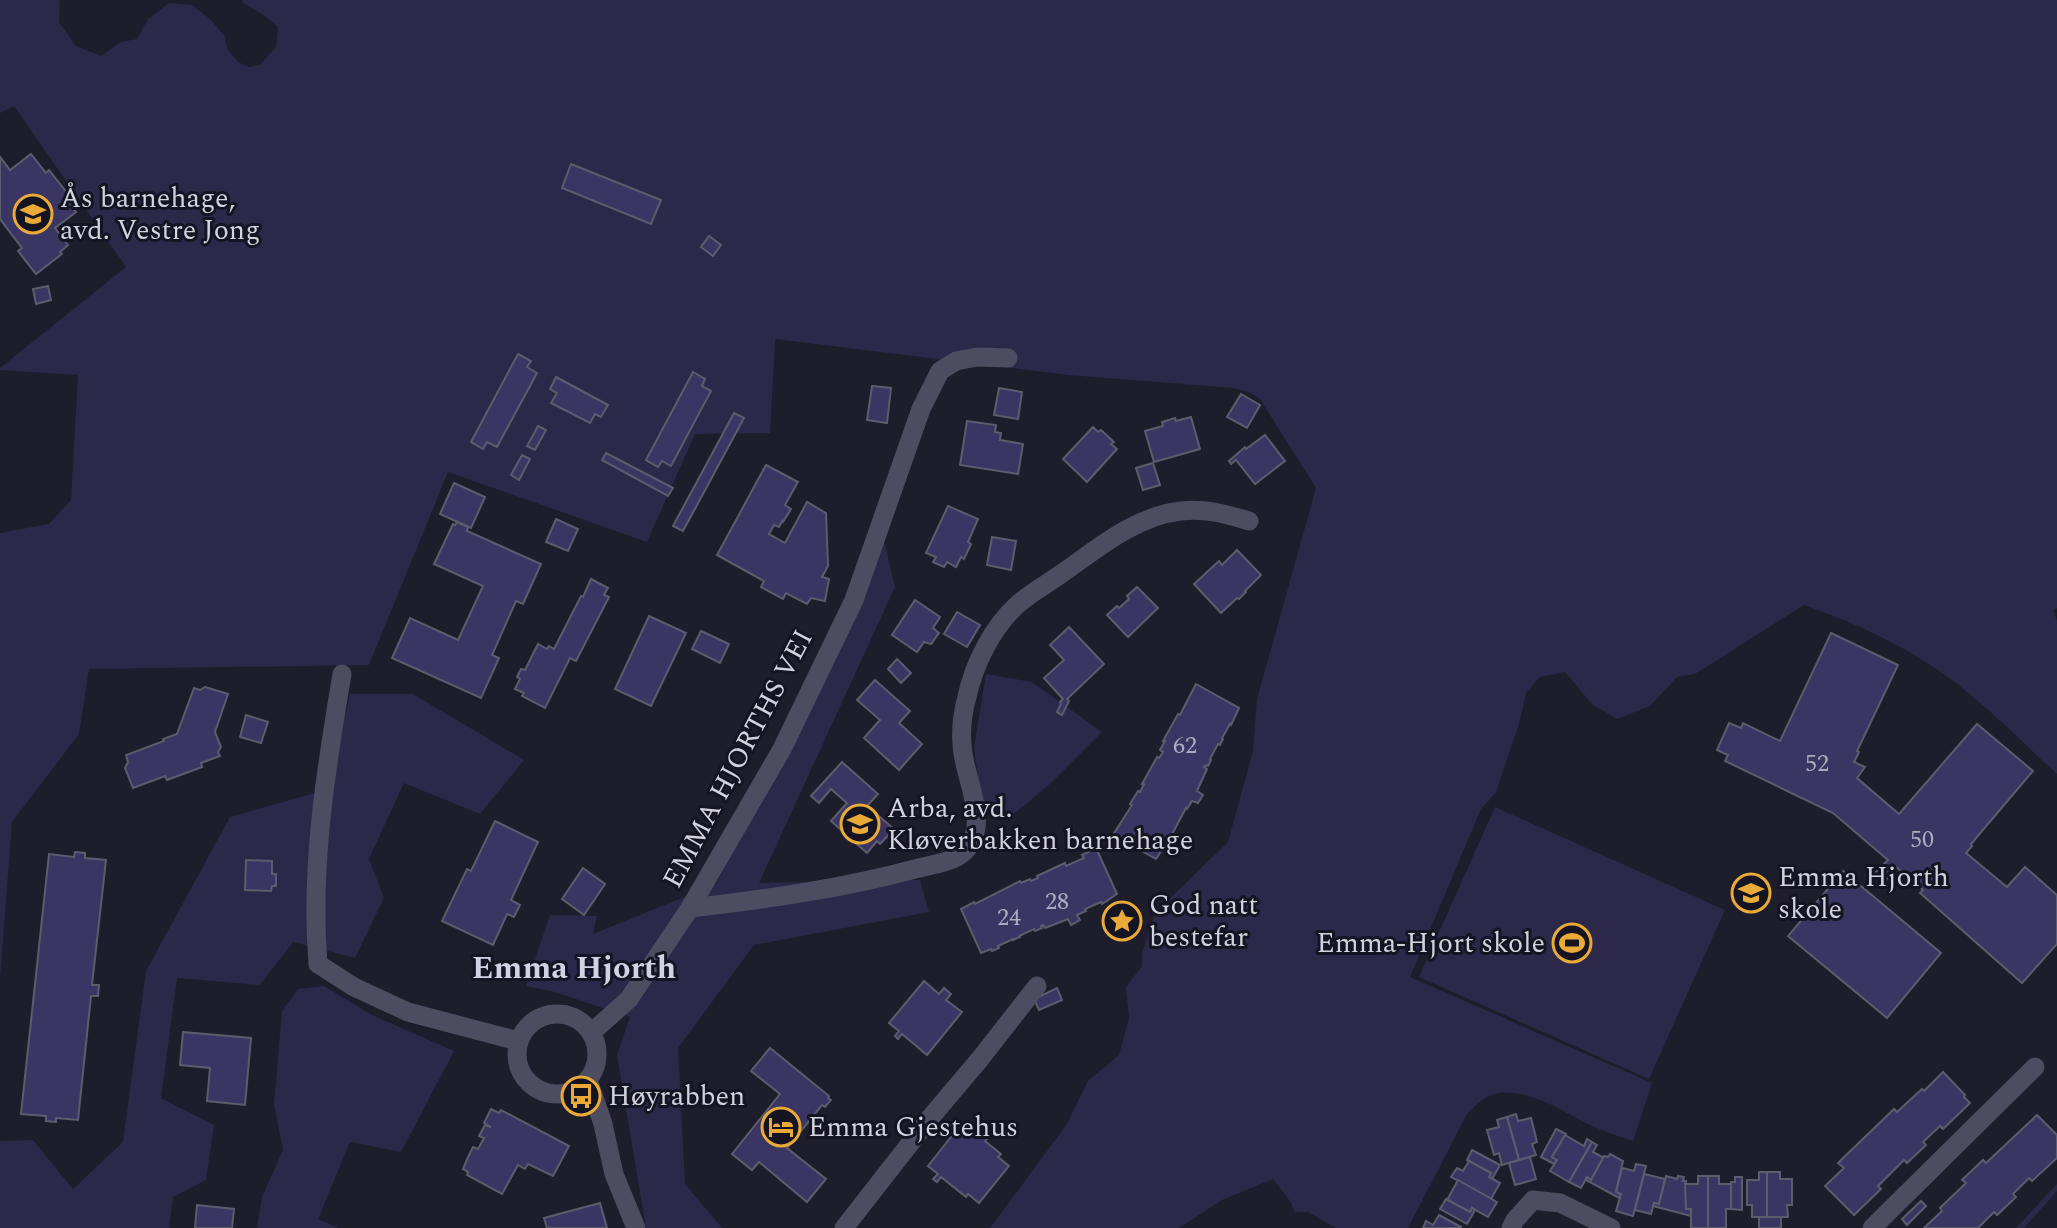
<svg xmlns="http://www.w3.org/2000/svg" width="2057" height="1228" font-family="Spectral,serif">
	<rect width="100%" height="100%" fill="#1e1d2b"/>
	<g fill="#2c284a">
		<path d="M0,0H60L59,22L76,46L101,56L121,42L137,39L148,19L169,3L192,5L210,19L224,35L228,50L238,62L249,67L260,65L276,47L278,27L264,15L243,3V0H2057V608L2053,610L2057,621V774C2021,741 1987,706 1948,677C1904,645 1855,623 1804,605L1695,674L1677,677L1650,706L1617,719L1592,704L1565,672L1540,677L1526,693L1519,724L1496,792L1481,809L1410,977L1652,1083L1633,1141C1621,1137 1608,1133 1597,1128C1566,1115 1534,1089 1499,1093C1485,1095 1476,1105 1467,1114L1408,1228H1336L1308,1212H1295L1290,1201L1273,1179L1222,1200L1179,1228H990L1067,1124L1088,1081L1119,1055L1129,1018L1126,987L1142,966V954L1155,913L1228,842L1253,751L1257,699L1316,488L1260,399L1249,392L1234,388L1069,375L775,339L770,433L695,434L647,542L448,472L369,665L89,669L79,734L12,822L0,978V533L49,524L71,500L78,375L0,370V368L126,267L14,106L0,113Z"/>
		<path d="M883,536L895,587L759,883L920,880L929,912L754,945L678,1048L685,1184L722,1228H646L617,1055L630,1017L555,992L526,986L550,915L597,916L593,934L716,884L834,649Z"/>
		<path d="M986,674L1032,682L1102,732L1051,783L1015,813L997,816L981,800L974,747Z"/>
		<path d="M350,694H413L524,760L480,814L404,783L369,859L384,898L355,958L293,942L260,985L177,978L161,1098L214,1125L206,1180L173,1197L169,1228H0V1141L33,1140L73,1189L123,1142L146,971L230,817L329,789Z"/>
		<path d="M1495,807L1725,910L1649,1079L1419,977Z"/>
		<path d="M324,986L372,1015L454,1051L401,1152L350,1142L318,1219L338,1228H257L262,1197L283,1150L274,1104L282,1011L298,989Z"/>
		<path d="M2057,1184V1191L2024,1228H2016Z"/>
	</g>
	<g fill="#3b3563" stroke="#5d5c6d" stroke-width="2">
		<path d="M31,154L46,173L49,170L68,194L64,197L76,212L55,228L68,245L60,252L62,254L36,274L18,251L22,248L0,219V157L10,170Z"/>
		<path d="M571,164L661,200L651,224L562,188Z"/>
		<path d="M709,236L721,245L713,256L701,247Z"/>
		<path d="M48,286L51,300L36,304L33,289Z"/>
		<path d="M518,354L531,361L527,367L537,373L497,447L487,442L483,449L471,442Z"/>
		<path d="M693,372L705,379L702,386L711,391L671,466L662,461L658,467L646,460Z"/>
		<path d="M556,377L608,405L601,417L595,414L590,423L551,403L557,393L550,389Z"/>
		<path d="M872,386L891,388L887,423L867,420Z"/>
		<path d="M999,388L1022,392L1018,419L994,415Z"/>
		<path d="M1241,394L1260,405L1247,428L1227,417Z"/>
		<path d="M734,413L744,418L683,531L673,526Z"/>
		<path d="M1191,417L1200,449L1154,462L1145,431L1163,426L1162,422L1175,418L1176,421Z"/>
		<path d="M967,421L996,425L995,432L1001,433L1000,440L1023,444L1018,474L960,465Z"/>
		<path d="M538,426L546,430L535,450L527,446Z"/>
		<path d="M1093,427L1098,432L1101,430L1114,442L1111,444L1117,449L1087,482L1063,459Z"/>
		<path d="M1265,435L1285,461L1255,484L1236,460L1231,464L1229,461L1245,447L1246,449Z"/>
		<path d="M606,453L673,488L668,496L602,460Z"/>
		<path d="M522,455L530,459L519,480L511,475Z"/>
		<path d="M1153,463L1160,485L1143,490L1136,468Z"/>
		<path d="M766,465L798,482L785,505L791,509L783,522L782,521L779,527L774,525L769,534L785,543L807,502L826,513L828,566L822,577L829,579L825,601L811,598L807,604L786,593L783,599L761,587L764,581L717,555Z"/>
		<path d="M454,483L485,497L471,528L440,514Z"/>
		<path d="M948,506L978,519L968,542L971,544L964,559L961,557L956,567L947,562L944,567L933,562L936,557L926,553Z"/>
		<path d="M556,519L578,529L568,551L546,542Z"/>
		<path d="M457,522L468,527L467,531L541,564L523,604L516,601L492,655L499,658L481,698L392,658L410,618L458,640L483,586L434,564L453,524L455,525Z"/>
		<path d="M992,537L1016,541L1011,570L987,565Z"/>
		<path d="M1237,550L1261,575L1245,591L1246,592L1239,599L1237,598L1221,613L1194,584L1219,561L1222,565Z"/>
		<path d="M591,579L608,588L604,595L609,597L576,661L570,658L545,708L522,696L524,693L515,689L520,679L517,677L521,669L525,670L538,644L547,649L549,646L554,649L581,596L583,597Z"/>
		<path d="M1137,587L1158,608L1128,637L1107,615L1117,606L1119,608L1129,599L1127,596Z"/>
		<path d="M915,600L940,617L933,628L939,633L931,644L924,642L917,652L892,635Z"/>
		<path d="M957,612L980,625L967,647L944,634Z"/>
		<path d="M649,616L686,633L651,706L615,689Z"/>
		<path d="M1069,627L1104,664L1067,699L1069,701L1062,715L1057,712L1061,704L1060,702L1063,699L1044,678L1064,660L1050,645Z"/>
		<path d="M701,631L729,644L720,663L692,649Z"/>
		<path d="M1831,633L1898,665L1857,751L1859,752L1854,762L1865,767L1857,778L1899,814L1977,724L2033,771L1971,844L1972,846L1966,853L2007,887L2025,867L2057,895V944L2022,983L1920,893L1923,890L1896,867L1885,881L1875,873L1888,860L1833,813L1725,761L1728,755L1717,750L1729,723L1741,728L1743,723L1780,741Z"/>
		<path d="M897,659L911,673L901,683L888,669Z"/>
		<path d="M875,680L910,711L899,723L922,744L899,770L864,738L880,720L857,700Z"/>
		<path d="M1196,684L1239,708L1231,725L1230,724L1222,738L1223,739L1220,745L1218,744L1210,759L1211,760L1208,766L1206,765L1204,767L1207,769L1197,791L1203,795L1198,803L1192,801L1187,809L1186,808L1163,851L1162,850L1156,859L1113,835L1132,805L1130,804L1138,791L1140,792L1144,784H1142L1157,757L1159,758L1163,752L1160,750L1165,741H1163L1178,714L1180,715Z"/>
		<path d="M205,687L228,694L215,732L221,747L218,752L220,756L201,763L202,767L167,780L165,776L133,788L125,768L128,762L126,755L164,741L163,739L177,734L194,688L200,690Z"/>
		<path d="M246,715L268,722L261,743L240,737Z"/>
		<path d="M842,762L878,794L867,806L894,829L880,844L877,841L867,853L831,821L847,803L831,789L819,803L811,796Z"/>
		<path d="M495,821L538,842L511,900L520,905L514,917L507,914L493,945L442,921L467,869L471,871Z"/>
		<path d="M1096,848L1117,894L1102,904L1101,902L1085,909L1086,911L1077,915L1080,920L1071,925L1068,919L1045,928L1043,925L1041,926L1042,928L1035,931L1034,929L1019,936L1020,937L1013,940V939L998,946L999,948L992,951L991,949L981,953L961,909L974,902L975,904L1020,881L1021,883L1030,879L1031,881L1038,878L1037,876L1065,863L1066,866L1084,858L1082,855Z"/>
		<path d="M75,852L85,853V858L106,860L92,985H99L98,996H91L78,1120L56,1118V1122L46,1121V1116L21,1114L49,854L74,857Z"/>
		<path d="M246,860L272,861V874H276V886H272L271,891L245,890Z"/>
		<path d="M583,868L605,884L584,915L562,899Z"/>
		<path d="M1843,871L1941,953L1887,1018L1788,936Z"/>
		<path d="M924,981L939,994L944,988L951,994L946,1000L962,1012L927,1055L902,1034L898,1039L895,1036L899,1031L889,1023Z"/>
		<path d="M1057,988L1062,1000L1039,1010L1034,999Z"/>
		<path d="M183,1032L251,1038L245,1105L207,1101L210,1068L180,1065Z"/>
		<path d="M770,1048L829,1096L828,1098L831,1100L825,1107L822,1105L787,1148L826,1179L807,1202L759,1162L752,1170L732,1154L780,1094L751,1071Z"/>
		<path d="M1943,1072L1965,1095L1964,1097L1970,1103L1943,1129L1940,1126L1923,1142L1926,1145L1907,1163L1904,1160L1878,1186L1881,1189L1854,1215L1825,1186L1844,1168L1838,1163L1894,1109L1897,1112L1922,1089L1924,1091Z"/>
		<path d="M491,1109L499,1113L501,1110L569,1146L553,1176L528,1164L525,1169L518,1165L502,1194L467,1175L468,1172L463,1169L468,1157L473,1147L478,1149L484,1138L479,1136L485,1125L491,1127L484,1123Z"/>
		<path d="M1516,1114L1518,1121L1531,1118L1537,1142L1532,1144L1536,1155L1519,1160L1507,1117Z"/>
		<path d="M2037,1115L2057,1135V1158L2032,1181L2029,1178L2013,1194L2016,1197L1997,1215L1994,1212L1978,1228H1924L1942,1211L1940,1208L1966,1183L1962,1180L1983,1160L1986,1163Z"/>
		<path d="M1507,1117L1519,1160L1502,1165L1499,1153L1494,1155L1487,1130L1499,1127L1497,1120Z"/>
		<path d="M962,1123L978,1136L983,1131L990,1136L985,1141L1001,1154L998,1157L1009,1166L979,1203L968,1194L966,1197L941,1177L937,1182L933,1179L938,1174L928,1166Z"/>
		<path d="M1556,1129L1566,1134L1552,1157L1557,1160L1554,1164L1541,1157Z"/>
		<path d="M1565,1135L1584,1146L1587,1139L1592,1142L1569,1182L1550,1171L1557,1160L1552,1157Z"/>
		<path d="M1592,1142L1597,1145L1593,1152L1604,1158L1591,1180L1587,1177L1581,1188L1569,1182Z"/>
		<path d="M1472,1150L1500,1165L1492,1179L1489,1177L1491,1173L1467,1160Z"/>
		<path d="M1610,1154L1623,1161L1616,1192L1621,1194L1619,1198L1586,1180L1587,1177L1591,1180L1604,1156L1608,1157Z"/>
		<path d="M1530,1157L1536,1179L1515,1185L1509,1163Z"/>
		<path d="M1469,1161L1491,1173L1489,1177L1500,1183L1491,1199L1451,1177L1457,1168L1463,1171Z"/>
		<path d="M1636,1164L1646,1166L1633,1216L1616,1211L1621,1194L1616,1192L1622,1168L1634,1171Z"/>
		<path d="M1759,1172H1767V1217H1752V1205H1747V1180H1759Z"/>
		<path d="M1767,1172H1780V1179H1792V1205H1787L1788,1217H1767Z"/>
		<path d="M1644,1174L1665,1179L1659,1204L1654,1203L1651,1214L1635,1210Z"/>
		<path d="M1666,1176L1677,1179L1678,1176L1684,1177L1683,1181H1686V1209H1691V1216L1653,1206L1654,1203L1659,1204Z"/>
		<path d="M1698,1176H1708V1228H1691V1209H1686L1685,1184H1698Z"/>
		<path d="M1708,1176H1719V1184H1731V1209H1726V1228H1708Z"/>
		<path d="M1735,1177H1742V1210L1731,1209V1182H1735Z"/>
		<path d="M1458,1180L1497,1202L1488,1217L1472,1208L1470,1212L1447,1200Z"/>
		<path d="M1446,1199L1470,1212L1472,1208L1475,1210L1467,1224L1440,1209Z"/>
		<path d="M1921,1201L1926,1206L1907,1225L1902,1219Z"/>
		<path d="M600,1203L607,1228H547L544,1218Z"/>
		<path d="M197,1205L234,1209L232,1228H195Z"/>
		<path d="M1439,1215L1461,1227L1460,1228H1423L1426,1221L1433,1225Z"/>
		<rect x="1759" y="1217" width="22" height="11"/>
	</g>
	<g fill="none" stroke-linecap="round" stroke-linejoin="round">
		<g stroke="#4d4c61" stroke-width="19">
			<path d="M342,674C326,769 310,867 318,964L354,987L408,1012L518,1041"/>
			<path d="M690,908C766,899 841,889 915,869C930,865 953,863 965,851C992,822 963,778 962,744C961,730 963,711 967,697C974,664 992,628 1017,605C1030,593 1047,584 1061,574C1097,549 1135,516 1181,511C1205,508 1226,514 1249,521"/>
			<circle cx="557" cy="1054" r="40"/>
			<path d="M591,1033L629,999L690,908L782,749L854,600L921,409L940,371L956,361L977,357L1008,358"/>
			<path d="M588,1080L603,1124L614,1174L636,1228"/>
			<path d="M844,1228L930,1118L980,1059L1037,986"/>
			<path d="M1511,1228L1515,1220L1533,1200L1560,1203L1611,1228"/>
			<path d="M1872,1228L2035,1067"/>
		</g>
	</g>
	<defs>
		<symbol id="school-ring" viewBox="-11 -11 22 22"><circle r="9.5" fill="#151422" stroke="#e9aa38" stroke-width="1.5"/><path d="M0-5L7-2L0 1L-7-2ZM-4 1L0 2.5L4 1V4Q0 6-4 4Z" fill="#e9aa38"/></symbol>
		<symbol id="sight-ring" viewBox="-11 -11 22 22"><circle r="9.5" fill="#151422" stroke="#e9aa38" stroke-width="1.5"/><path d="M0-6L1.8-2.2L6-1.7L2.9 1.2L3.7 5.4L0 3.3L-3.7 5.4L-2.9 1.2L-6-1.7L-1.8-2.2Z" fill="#e9aa38"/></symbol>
		<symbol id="stadium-ring" viewBox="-11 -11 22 22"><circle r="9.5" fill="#151422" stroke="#e9aa38" stroke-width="1.5"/><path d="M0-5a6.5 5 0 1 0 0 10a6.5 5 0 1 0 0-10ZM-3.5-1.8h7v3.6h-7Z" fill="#e9aa38"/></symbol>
		<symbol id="bus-ring" viewBox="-11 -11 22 22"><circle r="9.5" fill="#151422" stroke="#e9aa38" stroke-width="1.5"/><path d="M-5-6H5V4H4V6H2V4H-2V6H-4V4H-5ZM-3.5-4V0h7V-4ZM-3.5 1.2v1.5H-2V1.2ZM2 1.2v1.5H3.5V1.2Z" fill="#e9aa38"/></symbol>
		<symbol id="hotel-ring" viewBox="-11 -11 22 22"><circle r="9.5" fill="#151422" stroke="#e9aa38" stroke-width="1.5"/><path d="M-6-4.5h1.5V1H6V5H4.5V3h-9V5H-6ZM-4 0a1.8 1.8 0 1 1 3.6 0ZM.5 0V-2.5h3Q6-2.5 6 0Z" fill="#e9aa38"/></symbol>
	</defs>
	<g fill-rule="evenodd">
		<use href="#school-ring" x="11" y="192" width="44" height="44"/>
		<use href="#school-ring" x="838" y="802" width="44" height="44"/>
		<use href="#school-ring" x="1729" y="871" width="44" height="44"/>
		<use href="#sight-ring" x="1100" y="899" width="44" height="44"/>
		<use href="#stadium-ring" x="1550" y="921" width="44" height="44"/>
		<use href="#bus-ring" x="559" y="1074" width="44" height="44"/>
		<use href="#hotel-ring" x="759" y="1105" width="44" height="44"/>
	</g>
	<g text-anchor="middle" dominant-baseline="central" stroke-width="6" stroke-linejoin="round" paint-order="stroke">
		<g font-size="24" fill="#adabbe">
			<text x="1185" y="746">62</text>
			<text x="1817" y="764">52</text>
			<text x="1922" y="840">50</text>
			<text x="1057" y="902">28</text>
			<text x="1009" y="918">24</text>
		</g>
		<g font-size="28" fill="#d3d2dc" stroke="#151422" text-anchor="start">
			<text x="60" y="198">Ås barnehage,<tspan x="60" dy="32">avd. Vestre Jong</tspan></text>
			<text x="887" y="808">Arba, avd.<tspan x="887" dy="32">Kløverbakken barnehage</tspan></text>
			<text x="1778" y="877">Emma Hjorth<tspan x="1778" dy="32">skole</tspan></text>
			<text x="1149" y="905">God natt<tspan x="1149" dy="32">bestefar</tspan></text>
			<text x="1545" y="943" text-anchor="end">Emma-Hjort skole</text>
			<text x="608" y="1096">Høyrabben</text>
			<text x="808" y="1127">Emma Gjestehus</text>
		</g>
		<g font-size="28" fill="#d3d2dc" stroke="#151422">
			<text transform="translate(738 759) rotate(-62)">EMMA HJORTHS VEI</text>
		</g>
		<g font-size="32" font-weight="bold" fill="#d2d1e5" stroke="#151422">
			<text x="574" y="968">Emma Hjorth</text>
		</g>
	</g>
</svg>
